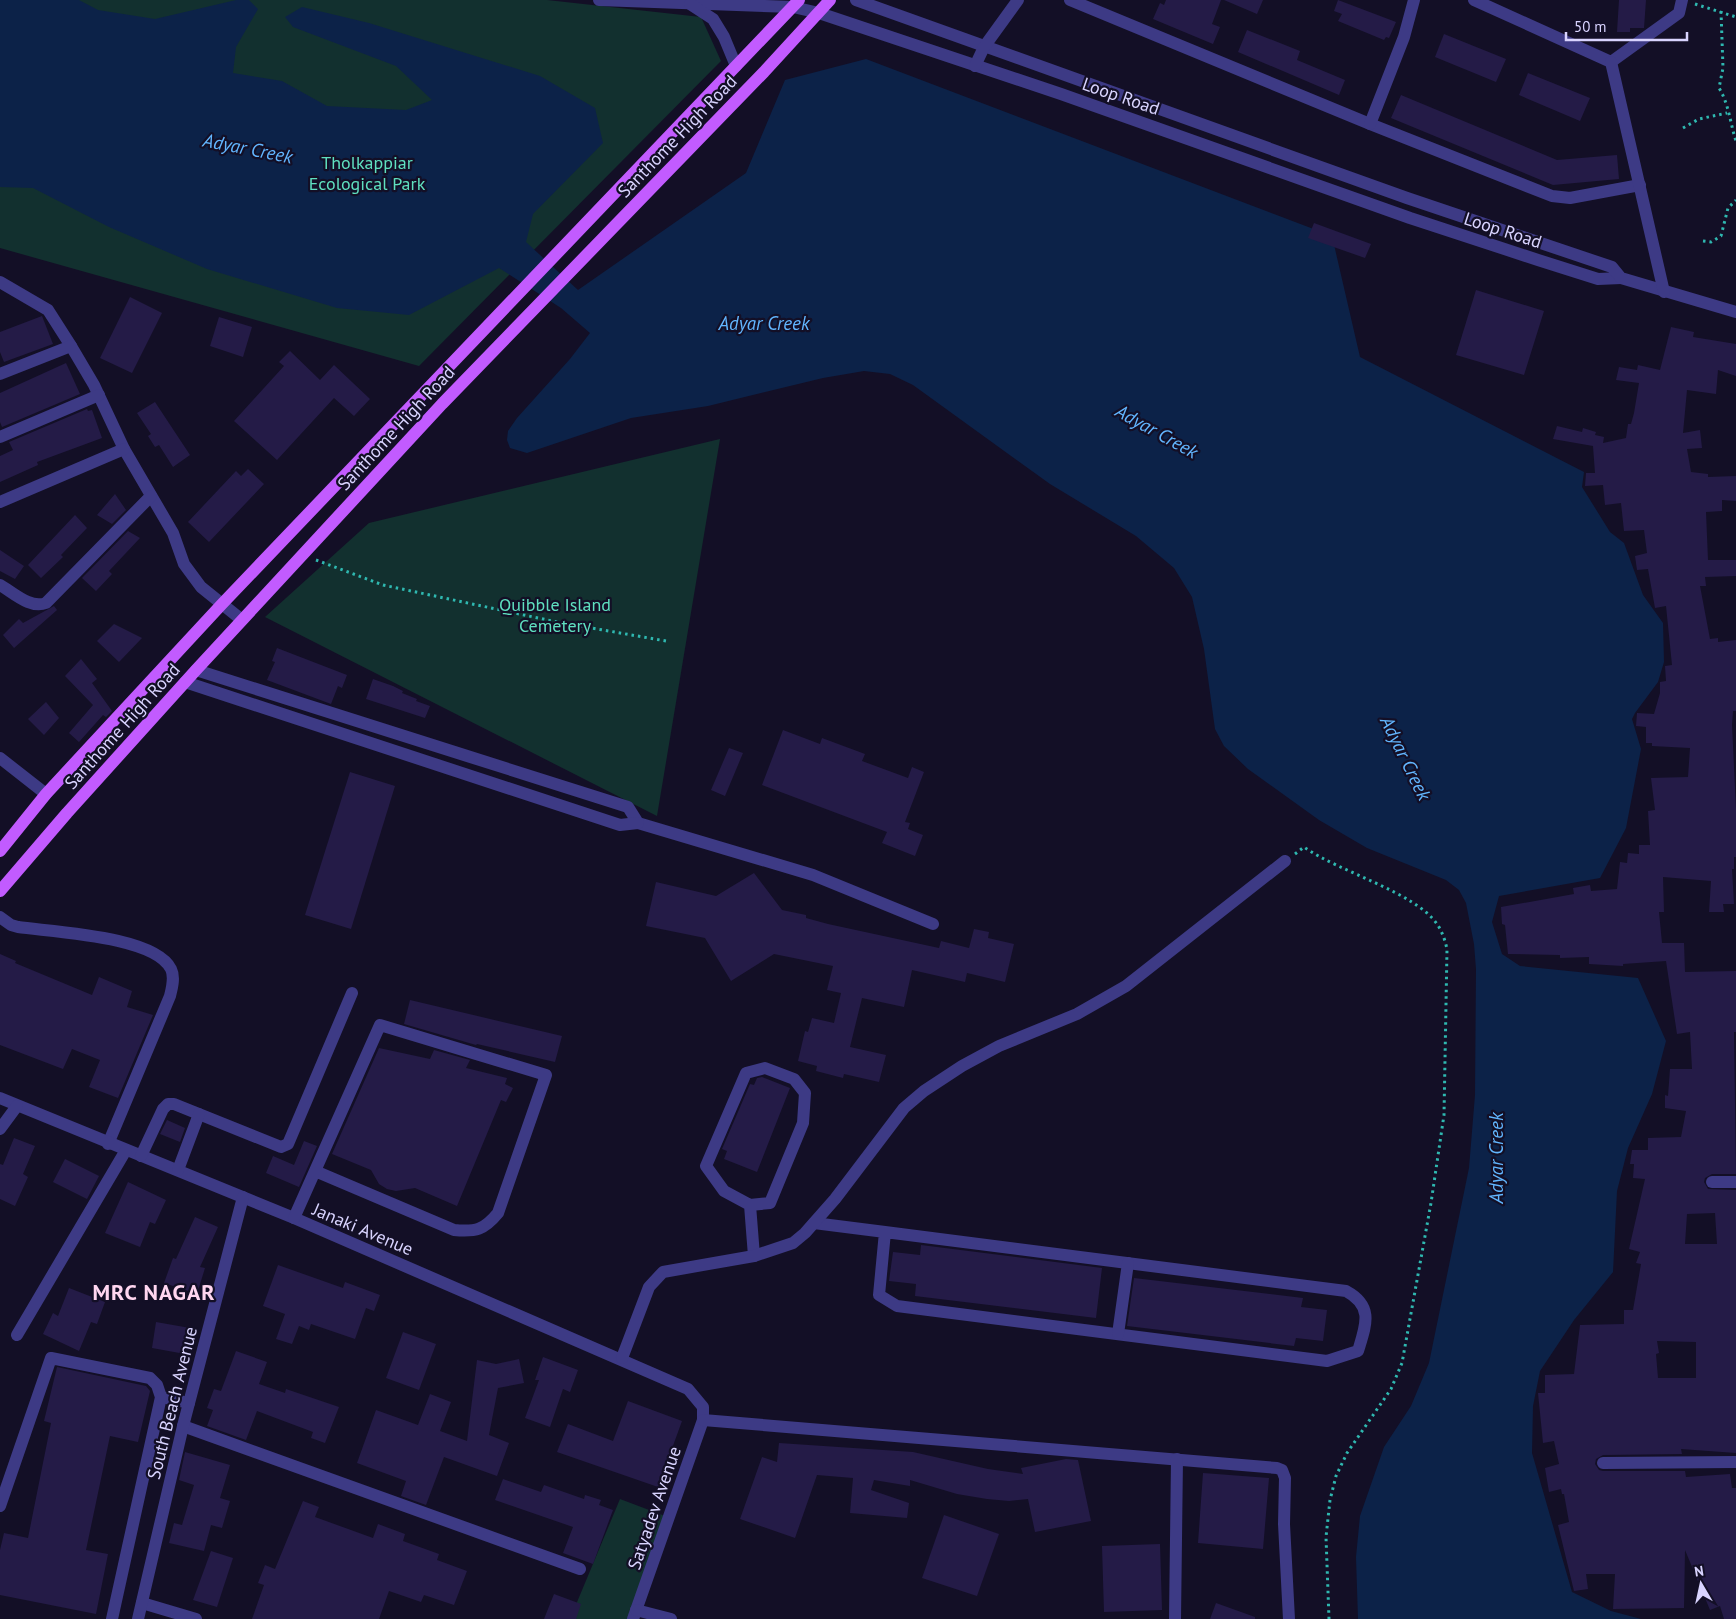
<svg xmlns="http://www.w3.org/2000/svg" width="1736" height="1619" font-family="'PT Sans',sans-serif">
	<rect width="100%" height="100%" fill="#130f26"/>
	<g fill="#12302f">
		<path d="M0,0H547L701,17L721,61L419,366L0,248Z"/>
		<path d="M720,439L657,816L265,617L369,523Z"/>
		<path d="M620,1499L665,1516L628,1619H570Z"/>
	</g>
	<path fill="#0c2248" d="M0,0H79L98,10L155,19L236,0H249L258,9L236,47L233,73L282,81L327,106L406,110L432,100L396,66L293,27L285,17L302,7L369,23L540,76L595,108L603,143L533,214L526,242L578,290L746,173L785,80L866,59L1332,236L1360,357L1584,472L1582,487L1610,532L1624,543L1643,595L1663,623L1664,662L1658,682L1635,713L1632,719L1641,749L1626,828L1600,878L1499,896L1492,922L1502,954L1520,966L1638,978L1666,1041L1652,1094L1628,1148L1617,1191L1613,1272L1574,1320L1540,1371L1533,1406L1532,1453L1572,1592L1611,1611L1641,1619H1358L1356,1557L1360,1516L1384,1447L1411,1406L1429,1363L1469,1168L1475,1095L1476,969L1474,944L1466,903L1459,890L1446,880L1367,848L1319,820L1248,769L1224,746L1215,729L1204,649L1192,597L1174,568L1136,536L1050,484L913,385L890,374L864,371L823,378L708,406L631,418L527,453L510,448L507,440L508,431L517,418L570,359L590,333L561,308L499,268L409,315L337,308L207,269L109,227L33,188L0,187Z"/>
	<g fill="#241b47" fill-rule="evenodd">
		<path d="M1166,0H1221L1212,24L1220,27L1213,44L1153,19L1160,3L1164,5Z"/>
		<path d="M1224,0H1263L1257,14Z"/>
		<path d="M1338,0L1396,22L1389,38L1386,37L1384,40L1338,21L1342,14L1334,11Z"/>
		<path d="M1619,0H1646L1644,28H1630V32H1617Z"/>
		<path d="M1247,30L1300,51L1297,60L1345,80L1339,95L1238,52Z"/>
		<path d="M1444,34L1506,59L1496,82L1435,57Z"/>
		<path d="M1528,73L1590,98L1580,121L1519,95Z"/>
		<path d="M1401,95L1557,160L1617,155L1619,179L1553,185L1391,118Z"/>
		<path d="M1314,223L1371,244L1365,258L1308,238Z"/>
		<path d="M1476,290L1544,311L1524,375L1456,355Z"/>
		<path d="M130,297L162,313L132,373L100,358Z"/>
		<path d="M42,316L53,344L4,362L0,352V332Z"/>
		<path d="M219,317L252,327L243,357L210,346Z"/>
		<path d="M1671,327L1694,332L1693,337L1736,344V376L1718,370L1716,394L1687,390L1683,433L1700,430L1702,448L1687,449L1691,472L1708,474V477L1736,476V501L1722,500V511L1706,512L1708,560H1736V576L1705,577L1706,586H1700L1710,639L1718,638V642L1736,640V711H1733L1732,725L1736,809V857H1734V869H1732L1734,904H1723L1724,912H1709L1711,881L1663,877L1664,912H1659L1662,943H1684L1685,972L1736,971V1032H1734L1736,1174H1712L1705,1178L1704,1182L1708,1189L1736,1190V1453L1681,1449L1682,1454L1603,1455L1596,1459L1595,1464L1599,1470L1603,1471H1685L1686,1477L1730,1474L1732,1488H1736V1619H1724L1720,1606L1710,1610L1685,1550L1684,1608L1613,1609L1615,1574H1586L1588,1589L1574,1591L1558,1525L1569,1522L1564,1494H1562L1561,1489L1549,1492L1545,1468L1559,1464L1554,1441L1543,1443L1538,1393H1545V1375L1574,1374L1580,1325L1624,1324V1310H1633L1641,1264L1636,1263L1640,1252L1629,1249L1645,1179L1633,1178L1634,1164H1630L1632,1150H1648V1138L1681,1137L1686,1111L1665,1108V1095L1668,1096L1670,1069H1692L1690,1032L1677,1034L1666,961L1623,964V966L1589,964V957L1560,958V955L1508,954L1505,925L1502,924L1501,907L1574,894L1573,888L1590,885L1591,891L1617,889L1620,862L1627,863L1628,853L1639,854V845H1650L1648,811L1655,810L1651,778L1688,777L1690,748L1652,746V743H1646V727L1636,726L1637,713L1654,714L1660,693V682L1666,681L1665,666L1672,665L1666,606L1655,608L1648,569L1637,570L1635,556L1647,553L1644,530L1624,531L1621,503L1605,505L1603,485L1585,486L1586,473H1595L1593,446L1553,439L1557,426L1582,432L1583,428L1596,432L1595,435L1604,437L1603,443L1626,438L1628,424H1631L1634,413L1639,383L1616,380L1619,367L1637,370L1638,365L1660,370ZM1715,1213L1717,1244H1685L1687,1214ZM1657,1341L1696,1342V1378H1658L1656,1354L1659,1353Z"/>
		<path d="M290,351L320,380L334,365L370,399L354,416L334,398L277,460L234,421L284,366L279,362Z"/>
		<path d="M66,363L80,394L2,427L0,422V393Z"/>
		<path d="M155,402L190,455L173,467L159,445L155,447L148,436L151,434L137,413Z"/>
		<path d="M87,409L88,411L92,410L102,438L37,462L38,465L0,482V456L13,450L9,442Z"/>
		<path d="M248,469L264,484L209,542L188,522L236,471L241,476Z"/>
		<path d="M115,494L126,510L112,524L97,515Z"/>
		<path d="M75,515L87,528L61,555L63,557L41,578L28,565Z"/>
		<path d="M128,531L140,538L109,571L112,574L96,591L82,578Z"/>
		<path d="M0,550L24,566L15,579L0,571Z"/>
		<path d="M54,606L57,610L14,648L3,635L19,619L23,623Z"/>
		<path d="M114,624L142,638L119,662L97,641Z"/>
		<path d="M277,648L347,675L342,688L338,686L331,704L267,680L275,662L272,661Z"/>
		<path d="M81,659L97,679L92,683L112,711L106,717L103,715L79,742L69,733L93,705L65,676Z"/>
		<path d="M373,679L393,686L403,691L402,693L417,699L416,701L430,706L425,718L366,699Z"/>
		<path d="M46,702L59,718L44,735L28,719Z"/>
		<path d="M783,730L820,744L822,738L865,754L862,761L908,778L912,767L924,772L905,822L910,823L908,829L923,835L915,856L882,843L887,832L762,785Z"/>
		<path d="M729,748L743,753L725,796L711,790Z"/>
		<path d="M350,772L395,786L351,929L305,915Z"/>
		<path d="M754,873L782,910L806,915V918L828,924L939,948L941,941L969,948L974,929L989,932L988,938L1014,944L1005,982L967,973L965,982L912,970L904,1007L862,998L850,1047L886,1055L879,1082L844,1074L843,1078L816,1071L817,1066L798,1061L805,1031L808,1032L812,1018L834,1023L841,993L827,990L833,966L774,954L731,981L705,938L646,926L656,882L716,896Z"/>
		<path d="M0,954L16,961L15,963L92,995L99,977L132,991L127,1007L153,1015L118,1098L89,1087L100,1060L72,1049L63,1069L0,1045Z"/>
		<path d="M410,1000L562,1036L555,1062L477,1044L476,1045L404,1024Z"/>
		<path d="M379,1048L430,1059L434,1050L470,1060L466,1068L507,1078L505,1084L513,1088L506,1102L501,1100L457,1206L415,1188L396,1191L387,1189L379,1184L371,1170L332,1154Z"/>
		<path d="M762,1077L790,1088L757,1172L724,1159L727,1151L722,1149L750,1084L754,1085L757,1078Z"/>
		<path d="M167,1120L185,1128L180,1142L160,1134Z"/>
		<path d="M14,1138L35,1146L23,1174L28,1177L15,1206L0,1199V1164L3,1165Z"/>
		<path d="M304,1141L317,1146L299,1187L266,1173L273,1156L294,1165Z"/>
		<path d="M65,1159L99,1176L87,1199L53,1182Z"/>
		<path d="M128,1182L166,1200L155,1224L150,1222L140,1247L105,1233Z"/>
		<path d="M195,1217L218,1227L200,1267L205,1268L197,1294L164,1283L173,1258L176,1259Z"/>
		<path d="M921,1245L1102,1268L1096,1318L915,1296L916,1284L889,1281L893,1252L920,1255Z"/>
		<path d="M278,1265L343,1288L345,1282L380,1295L374,1311L366,1308L355,1339L311,1324L309,1330L299,1326L292,1344L276,1339L285,1314L263,1306Z"/>
		<path d="M1134,1278L1303,1298L1301,1307L1327,1310L1323,1341L1296,1338L1294,1346L1127,1326Z"/>
		<path d="M69,1288L105,1302L97,1324L91,1322L79,1351L43,1334L53,1313L58,1316Z"/>
		<path d="M156,1322L190,1328L185,1354L152,1348Z"/>
		<path d="M403,1332L436,1344L419,1390L386,1378Z"/>
		<path d="M236,1351L267,1362L259,1384L285,1393L286,1389L339,1407L325,1443L311,1438L313,1432L257,1411L246,1440L207,1426L213,1410L207,1408L214,1389L221,1391Z"/>
		<path d="M543,1357L578,1370L570,1392L563,1389L550,1427L525,1418L539,1380H535Z"/>
		<path d="M519,1359L524,1383L498,1388L489,1435L509,1443L497,1476L444,1457L426,1505L401,1496L406,1481L357,1463L376,1410L418,1425L430,1394L451,1402L440,1431L467,1441L477,1360L496,1364Z"/>
		<path d="M57,1367L146,1386L150,1391L138,1442L110,1436L86,1550L108,1554L96,1614L0,1595V1550L4,1533L28,1538L51,1423L44,1421Z"/>
		<path d="M628,1401L682,1421L658,1487L557,1452L568,1424L613,1441Z"/>
		<path d="M779,1443L913,1452L988,1469L1023,1474L1021,1468L1066,1459L1078,1460L1091,1521L1035,1532L1028,1499L1009,1501L987,1499L957,1494L910,1480V1486L874,1480L871,1490L909,1503L907,1518L850,1513L853,1478L817,1475L795,1538L740,1519L762,1457L777,1462Z"/>
		<path d="M185,1452L230,1465L220,1498L230,1501L222,1528L211,1525L204,1551L169,1543L174,1523L182,1525L194,1485L179,1480Z"/>
		<path d="M1203,1473L1269,1478L1263,1549L1198,1543Z"/>
		<path d="M503,1479L541,1492L544,1485L584,1499L585,1495L601,1500L599,1505L613,1510L593,1564L563,1553L573,1527L495,1500Z"/>
		<path d="M303,1501L319,1507L315,1517L373,1538L378,1524L405,1534L403,1541L439,1554L437,1560L467,1571L454,1605L424,1595L421,1602L389,1591L379,1619H252L264,1585L258,1583L265,1565L275,1569Z"/>
		<path d="M944,1515L999,1534L977,1596L922,1578Z"/>
		<path d="M1160,1544L1162,1610L1104,1612L1102,1546Z"/>
		<path d="M211,1551L233,1558L217,1607L193,1600Z"/>
		<path d="M554,1594L581,1604L576,1619H544Z"/>
		<path d="M1216,1603L1255,1617V1619H1210Z"/>
	</g>
	<g fill="none" stroke-linecap="round" stroke-linejoin="round">
		<g stroke="#2fb8b0" stroke-width="3" stroke-dasharray="2.5 4" stroke-linecap="butt">
			<path d="M1695,4L1736,17"/>
			<path d="M1721,11L1723,68L1719,88C1729,104 1730,123 1736,141"/>
			<path d="M1683,128L1699,119L1727,113"/>
			<path d="M1703,241L1711,242L1721,236L1728,208L1736,200"/>
			<path d="M316,560L383,585L557,622L666,641"/>
			<path d="M1295,854L1304,847C1339,872 1415,892 1437,924C1442,931 1445,940 1447,949L1444,1115L1431,1203L1402,1363L1391,1389L1347,1453L1336,1476L1330,1500L1326,1537L1329,1619"/>
		</g>
		<g stroke="#3d3a85" stroke-width="12">
			<path d="M599,0L793,7L819,13L1061,94L1410,218L1538,260L1598,279L1621,278"/>
			<path d="M856,0L1407,198L1612,267L1621,278L1736,312"/>
			<path d="M1070,0L1370,124L1552,196L1570,198L1640,185"/>
			<path d="M1474,0L1611,62L1679,13L1682,0"/>
			<path d="M690,4L713,19L724,37L736,66"/>
			<path d="M1611,62L1664,292"/>
			<path d="M975,66L984,47L1018,0"/>
			<path d="M1370,124L1404,37L1414,0"/>
			<path d="M0,282L48,310L71,346"/>
			<path d="M0,374L71,346L94,385L124,449L173,533L184,564L201,587L242,620"/>
			<path d="M0,437L99,395"/>
			<path d="M0,502L124,449"/>
			<path d="M0,585C14,593 30,609 46,603L151,496"/>
			<path d="M196,670L628,807L638,823L813,875L933,924"/>
			<path d="M185,682L620,825L638,823"/>
			<path d="M0,758L46,794"/>
			<path d="M0,917L11,925L18,927C53,932 155,936 171,969C175,977 172,988 170,996L108,1144"/>
			<path d="M0,1098L294,1218L688,1389L703,1407V1420L633,1619"/>
			<path d="M0,1129L17,1106"/>
			<path d="M141,1156L163,1109L168,1104H174L281,1147L288,1144L352,993"/>
			<path d="M178,1170L199,1114"/>
			<path d="M1712,1182H1736"/>
			<path d="M750,1205L770,1203L803,1123L805,1093L794,1079L765,1068L746,1073L706,1166L724,1191L750,1205L754,1256"/>
			<path d="M294,1218L380,1025L546,1075L498,1213C484,1230 476,1232 454,1230L315,1171"/>
			<path d="M814,1223L885,1232L1346,1291C1374,1306 1366,1325 1358,1351L1327,1361L897,1306L879,1295L885,1232"/>
			<path d="M1118,1334L1128,1263"/>
			<path d="M17,1335L126,1150"/>
			<path d="M622,1358L649,1287L663,1272L754,1256L793,1243L805,1233L835,1199L904,1108L924,1091L962,1066L999,1046L1077,1014L1126,986L1285,861"/>
			<path d="M161,1397L189,1403"/>
			<path d="M703,1420L1277,1468L1282,1470L1285,1478L1284,1524L1289,1619"/>
			<path d="M183,1426L580,1569"/>
			<path d="M1603,1463L1736,1462"/>
			<path d="M0,1506L51,1358L150,1378L157,1385L161,1397L112,1619"/>
			<path d="M142,1603L196,1619"/>
			<path d="M636,1610L671,1619"/>
			<path d="M138,1619L183,1426L243,1197"/>
			<path d="M1175,1619L1177,1459"/>
		</g>
		<g stroke="#c25bff" stroke-width="12">
			<path d="M0,851L46,794L222,604L799,0"/>
			<path d="M0,891L67,813L196,670L442,404L764,72L830,0"/>
		</g>
	</g>
	<g text-anchor="middle" dominant-baseline="central" stroke-width="4.5" stroke-linejoin="round" paint-order="stroke">
		<g font-size="18" fill="#d9d4ff" stroke="#130f26">
			<text transform="translate(1121 96) rotate(19)">Loop Road</text>
			<text transform="translate(677 136) rotate(-46)">Santhome High Road</text>
			<text transform="translate(1503 230) rotate(18)">Loop Road</text>
			<text transform="translate(396 428) rotate(-47)">Santhome High Road</text>
			<text transform="translate(122 726) rotate(-48)">Santhome High Road</text>
			<text transform="translate(363 1229) rotate(23)">Janaki Avenue</text>
			<text transform="translate(172 1403) rotate(-76)">South Beach Avenue</text>
			<text transform="translate(654 1508) rotate(-71)">Satyadev Avenue</text>
		</g>
		<g font-size="18" fill="#5fe0c0" stroke="#130f26">
			<text x="367" y="162">Tholkappiar<tspan x="367" dy="21">Ecological Park</tspan></text>
			<text x="555" y="604">Quibble Island<tspan x="555" dy="21">Cemetery</tspan></text>
		</g>
		<g font-size="19" font-style="italic" fill="#62b6ff" stroke="#130f26">
			<text transform="translate(248 148) rotate(11)">Adyar Creek</text>
			<text x="764" y="323">Adyar Creek</text>
			<text transform="translate(1157 431) rotate(29)">Adyar Creek</text>
			<text transform="translate(1406 758) rotate(64)">Adyar Creek</text>
			<text transform="translate(1496 1158) rotate(-90)">Adyar Creek</text>
		</g>
		<g font-size="22" font-weight="bold" letter-spacing="1" fill="#ffd6f0" stroke="#130f26">
			<text x="154" y="1292">MRC NAGAR</text>
		</g>
	</g>
	<g transform="translate(1701 1584) rotate(351)" stroke="#130f26" stroke-width="4" paint-order="stroke">
	<path d="M0-4L9 19L0 12L-9 19Z" fill="#d9d4ff"/>
	<text y="-8" font-size="14" font-weight="bold" text-anchor="middle" fill="#d9d4ff">N</text>
	</g>
	<path d="M1566 32v8h121v-8" fill="none" stroke="#d9d4ff" stroke-width="2.5"/>
	<text x="1574" y="32" font-size="15" fill="#d9d4ff" stroke="#130f26" stroke-width="4" paint-order="stroke">50 m</text>
</svg>
